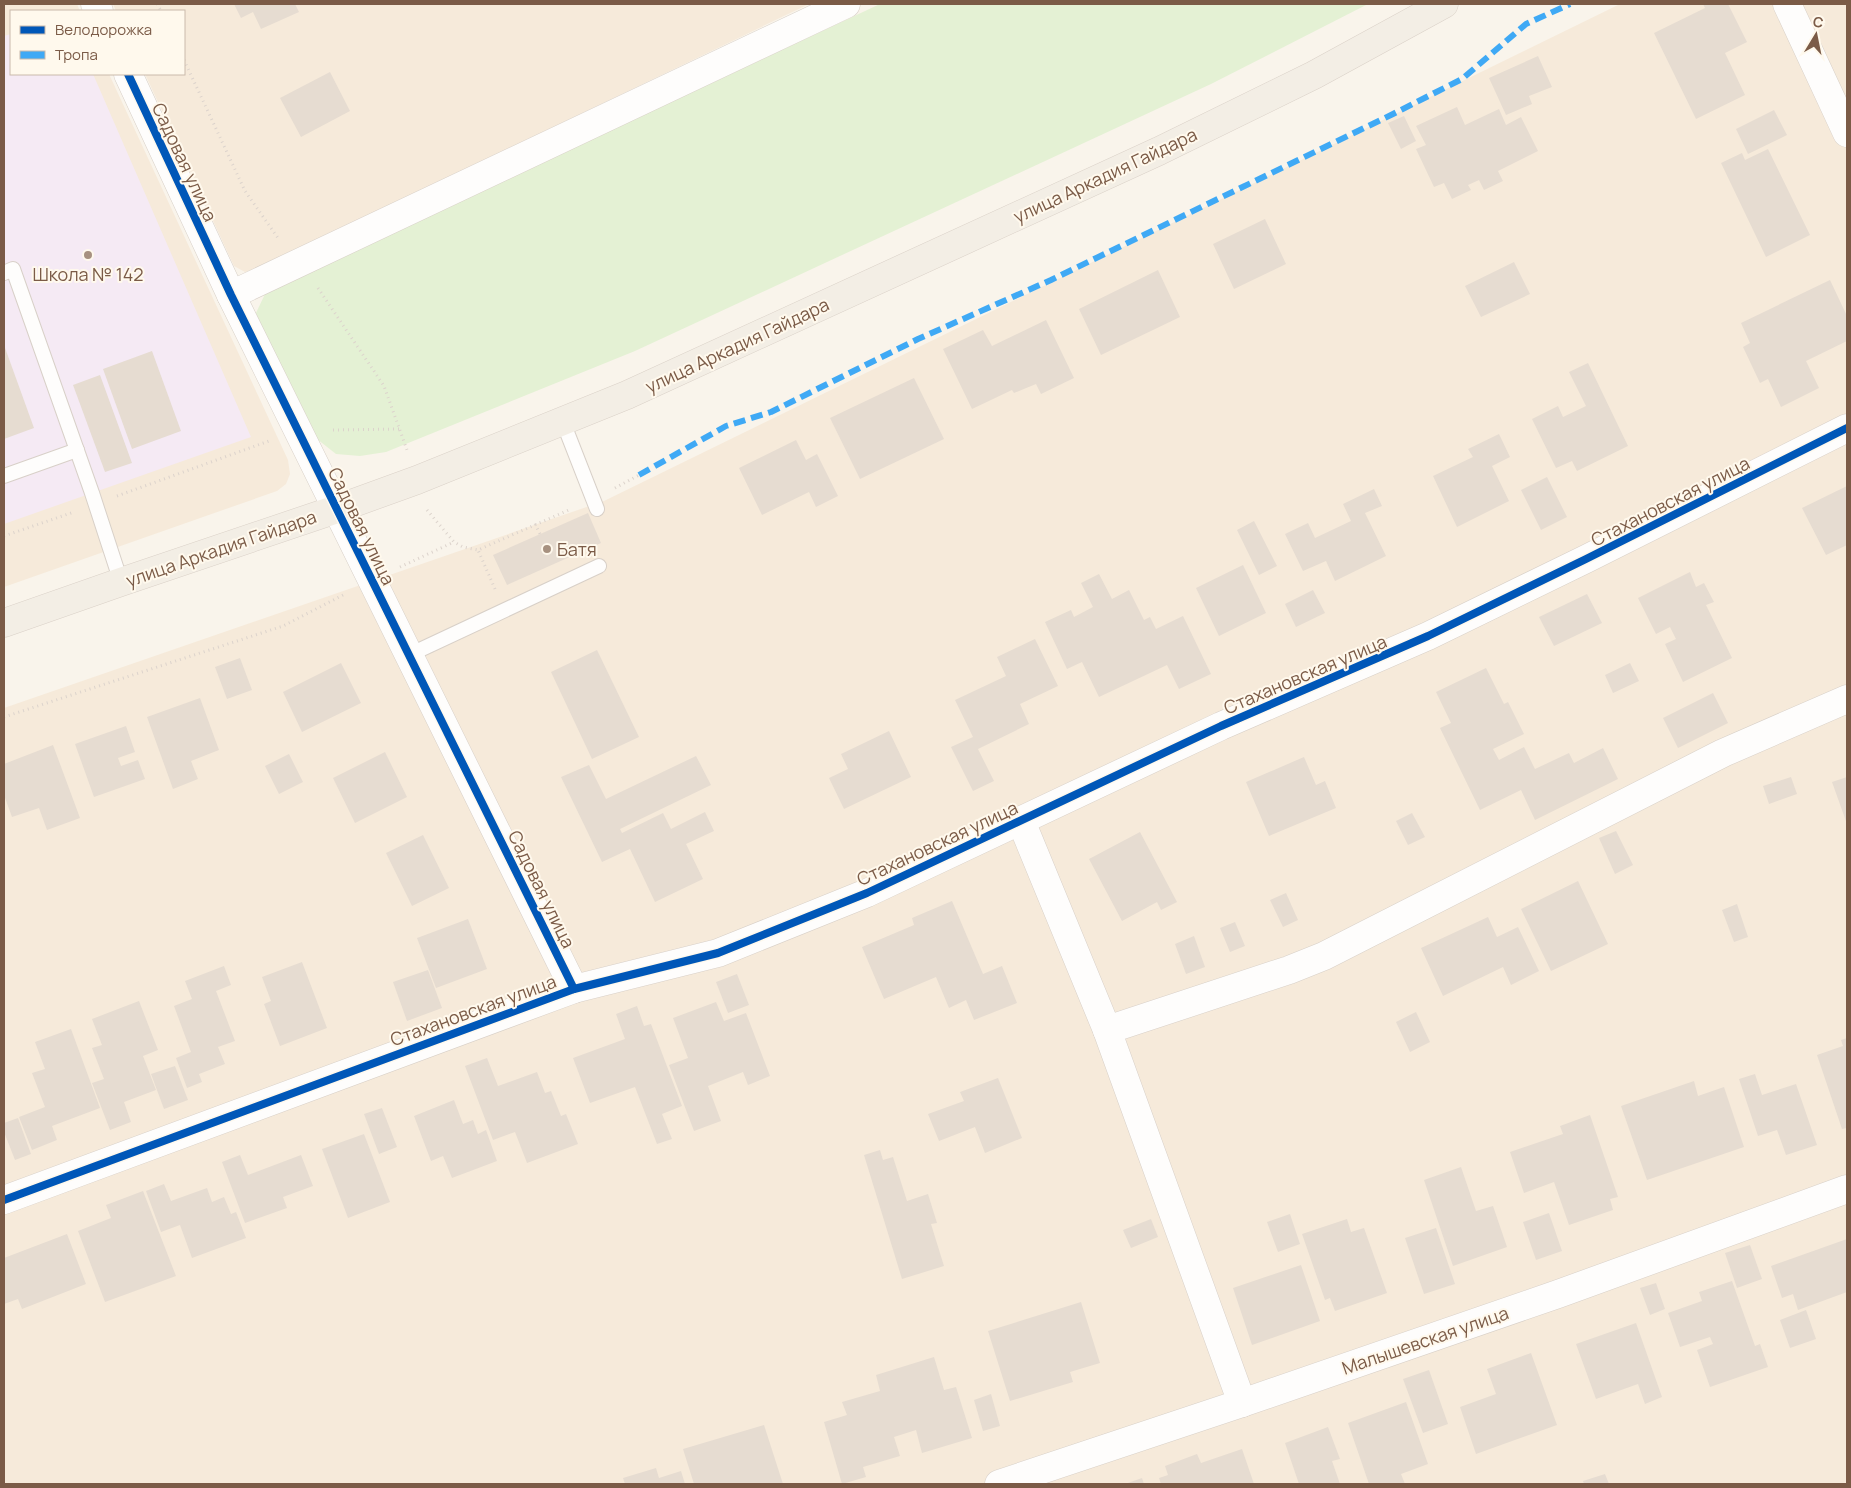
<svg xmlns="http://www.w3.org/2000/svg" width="1851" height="1488" font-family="Manrope,sans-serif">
	<rect width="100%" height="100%" fill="#f9f4eb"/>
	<g fill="#f6eada">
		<path d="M4,4H77L80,11H11V74H109L288,460L290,474L286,484L277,491L4,587Z"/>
		<path d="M113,4H809L262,267L245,272L234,266L145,74H184V11H116Z"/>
		<path d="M1620,4H1847V1484H4V708L604,501Z"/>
	</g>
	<path fill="#f5eaf4" d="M11,34V74H93L251,437L4,524V36Z"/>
	<path fill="#e4f1d4" d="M880,4H1368L1211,84L635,351L386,452L360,456L336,454L317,439L255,315L266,292Z"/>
	<g fill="#e6dcd1">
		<path d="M234,4H295L299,12L261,29L253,12L241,18Z"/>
		<path d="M1703,4H1728L1747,42L1725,53L1745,95L1696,119L1654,33L1705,8Z"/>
		<path d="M1538,56L1552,87L1529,96L1532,104L1506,115L1489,78Z"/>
		<path d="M330,72L350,111L301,137L280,98Z"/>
		<path d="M1457,107L1465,125L1499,109L1506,125L1521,117L1538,151L1498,171L1503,181L1484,190L1479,180L1468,185L1471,190L1452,199L1444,183L1434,187L1416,149L1426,145L1416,126Z"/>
		<path d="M1774,110L1787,135L1748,154L1736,129Z"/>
		<path d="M1404,116L1416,141L1401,149L1388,123Z"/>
		<path d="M1768,149L1810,235L1766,257L1721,163L1742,153L1745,160Z"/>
		<path d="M1265,219L1286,264L1234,289L1213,244Z"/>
		<path d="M1514,262L1530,294L1481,317L1465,286Z"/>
		<path d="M1158,270L1180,317L1101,355L1079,309Z"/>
		<path d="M1830,280L1847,316V341L1806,361L1819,388L1781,407L1768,379L1760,383L1743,347L1750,343L1741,323Z"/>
		<path d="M1046,320L1074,378L1041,394L1036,384L1014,393L1012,390L972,409L943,349L983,330L992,346Z"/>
		<path d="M4,345L34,428L4,439Z"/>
		<path d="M152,351L181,431L132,449L103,369Z"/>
		<path d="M1588,363L1628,446L1577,471L1572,461L1556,468L1532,419L1558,406L1563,417L1586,406L1569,372Z"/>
		<path d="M100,375L132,463L105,472L73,385Z"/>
		<path d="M914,378L944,439L860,479L830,418Z"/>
		<path d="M1499,434L1510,457L1492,466L1509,501L1457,527L1433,476L1473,457L1468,449Z"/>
		<path d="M796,440L806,460L817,454L838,496L816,507L809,492L762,515L739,468Z"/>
		<path d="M1547,477L1567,517L1541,530L1521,490Z"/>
		<path d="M1847,486V545L1826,555L1802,508Z"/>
		<path d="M1374,489L1382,506L1365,513L1386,556L1335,581L1326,561L1303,571L1285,534L1308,523L1315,538L1351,521L1343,504Z"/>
		<path d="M588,513L601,543L507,585L493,555Z"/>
		<path d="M1254,521L1277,566L1259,575L1237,530Z"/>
		<path d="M1243,565L1266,613L1219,636L1196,588Z"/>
		<path d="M1690,572L1696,587L1704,583L1714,602L1706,605L1732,658L1683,682L1665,644L1676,639L1670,627L1656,634L1638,598Z"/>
		<path d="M1099,574L1112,599L1129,590L1144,620L1150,617L1156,629L1183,616L1211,674L1179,689L1167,665L1099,697L1082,662L1067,669L1045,622L1071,610L1074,617L1093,607L1081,583Z"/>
		<path d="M1313,590L1325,613L1296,627L1285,604Z"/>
		<path d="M1587,594L1602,623L1554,646L1539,617Z"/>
		<path d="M1035,639L1058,686L1020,704L1029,724L978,749L994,781L973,791L951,747L973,737L955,700L1006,676L997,657Z"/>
		<path d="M597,650L639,737L592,759L551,672Z"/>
		<path d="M240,658L252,690L227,699L215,667Z"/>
		<path d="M341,663L361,703L302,732L283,692Z"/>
		<path d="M1630,663L1639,681L1613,693L1605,675Z"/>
		<path d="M1486,668L1504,704L1508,702L1524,734L1493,749L1499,760L1524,747L1535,769L1569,753L1574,763L1603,748L1618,779L1535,820L1521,790L1480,810L1440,728L1451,723L1436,692Z"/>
		<path d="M1713,693L1728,723L1678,748L1663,718Z"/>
		<path d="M200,698L219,750L191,761L198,779L173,789L147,717Z"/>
		<path d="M126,726L135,752L118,758L121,766L138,760L145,779L94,797L75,744Z"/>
		<path d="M889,731L911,777L844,809L829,778L848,769L841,754Z"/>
		<path d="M53,745L80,818L47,830L39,808L12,817L4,795V764Z"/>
		<path d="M385,752L407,797L355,823L333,778Z"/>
		<path d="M289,754L303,782L279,794L265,766Z"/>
		<path d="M696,756L711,785L620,829L622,833L663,813L671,829L705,812L714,831L686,844L703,879L655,902L630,849L602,862L561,777L589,765L606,799Z"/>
		<path d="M1304,757L1316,785L1325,781L1336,808L1269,836L1246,782Z"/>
		<path d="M1791,777L1797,794L1769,804L1763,786Z"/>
		<path d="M1847,777V824L1832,782Z"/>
		<path d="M1412,813L1425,837L1408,845L1396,821Z"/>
		<path d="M1616,831L1633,865L1615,874L1599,838Z"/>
		<path d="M1140,832L1177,902L1161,910L1157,902L1122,921L1089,859Z"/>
		<path d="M423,835L449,888L412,906L386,853Z"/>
		<path d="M1578,881L1608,944L1551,971L1521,909Z"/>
		<path d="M1286,893L1298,920L1283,927L1270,900Z"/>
		<path d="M952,901L983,974L1002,966L1017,1003L974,1020L966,1000L949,1008L936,977L884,999L862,947L914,925L912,918Z"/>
		<path d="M1737,904L1748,937L1734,942L1722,910Z"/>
		<path d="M1488,917L1497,937L1518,927L1539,971L1511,985L1503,967L1443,996L1421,948Z"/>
		<path d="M468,919L487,969L436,988L417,938Z"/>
		<path d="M1235,922L1245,946L1230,952L1220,928Z"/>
		<path d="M1194,936L1205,967L1186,974L1175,944Z"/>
		<path d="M302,962L327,1028L280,1046L264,1004L271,1001L262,977Z"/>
		<path d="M224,966L231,985L216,991L235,1041L218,1047L225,1064L199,1074L202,1082L187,1088L176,1058L191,1052L174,1006L192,999L185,981Z"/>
		<path d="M428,970L442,1008L407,1021L393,982Z"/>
		<path d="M737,974L749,1005L728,1013L716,982Z"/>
		<path d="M139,1001L158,1050L143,1056L156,1090L124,1102L131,1122L110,1130L92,1083L104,1079L92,1048L102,1045L92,1019Z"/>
		<path d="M716,1002L724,1021L746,1013L770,1076L748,1085L743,1072L708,1086L721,1121L694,1131L669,1065L688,1058L673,1018Z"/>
		<path d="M637,1006L644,1026L651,1024L682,1106L662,1114L672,1139L657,1144L635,1087L590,1103L573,1058L625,1039L616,1014Z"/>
		<path d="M1416,1012L1430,1042L1410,1052L1396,1022Z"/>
		<path d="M71,1029L100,1108L52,1126L57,1140L32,1150L19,1117L45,1107L32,1073L45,1069L35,1042Z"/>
		<path d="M1847,1038V1128L1842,1129L1817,1055L1843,1046L1841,1040Z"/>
		<path d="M487,1058L498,1086L537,1072L545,1093L551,1091L561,1116L566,1114L578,1144L527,1163L515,1132L493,1140L465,1066Z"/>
		<path d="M175,1066L188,1100L164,1109L151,1074Z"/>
		<path d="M1755,1074L1762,1095L1796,1084L1817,1145L1786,1155L1777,1130L1758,1136L1739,1079Z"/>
		<path d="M998,1078L1022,1138L985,1153L975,1127L939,1141L928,1114L964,1101L960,1092Z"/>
		<path d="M1694,1081L1698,1096L1724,1087L1744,1147L1647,1180L1621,1106Z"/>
		<path d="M454,1100L463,1124L473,1120L478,1134L486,1130L497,1161L452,1178L443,1156L431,1161L414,1116Z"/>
		<path d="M382,1108L397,1147L379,1154L364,1114Z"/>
		<path d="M1590,1115L1618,1197L1610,1199L1613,1210L1569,1225L1554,1182L1524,1193L1510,1152L1563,1134L1560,1126Z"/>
		<path d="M18,1118L31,1154L15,1160L4,1132V1123Z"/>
		<path d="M364,1134L390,1202L348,1218L322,1149Z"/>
		<path d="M880,1150L883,1160L893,1157L907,1201L928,1194L937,1223L931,1224L944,1266L902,1279L864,1155Z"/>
		<path d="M240,1155L248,1175L301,1155L313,1186L283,1197L287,1208L245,1223L222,1162Z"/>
		<path d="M1461,1167L1476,1211L1493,1206L1507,1247L1453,1266L1424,1180Z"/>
		<path d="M164,1184L171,1201L207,1188L212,1202L224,1197L231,1214L236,1212L246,1238L192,1258L180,1225L161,1232L146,1191Z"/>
		<path d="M143,1191L176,1276L105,1302L78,1231L111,1218L106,1205Z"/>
		<path d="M1549,1213L1562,1251L1536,1260L1523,1222Z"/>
		<path d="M1290,1214L1300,1244L1278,1252L1267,1222Z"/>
		<path d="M1151,1219L1158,1237L1131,1248L1123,1230Z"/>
		<path d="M1347,1219L1351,1232L1364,1228L1387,1293L1335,1311L1330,1298L1325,1300L1302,1234Z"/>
		<path d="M1436,1228L1455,1284L1424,1294L1405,1238Z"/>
		<path d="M67,1234L86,1284L22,1309L18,1299L4,1304V1258Z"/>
		<path d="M1847,1239V1292L1798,1310L1793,1294L1782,1298L1771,1266Z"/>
		<path d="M1750,1245L1762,1279L1737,1288L1725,1253Z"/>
		<path d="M1301,1265L1320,1321L1252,1345L1233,1288Z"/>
		<path d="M1732,1281L1755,1346L1760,1344L1768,1367L1710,1387L1697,1350L1713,1344L1710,1337L1680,1347L1668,1313L1702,1301L1699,1292Z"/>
		<path d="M1656,1283L1665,1309L1650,1315L1640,1288Z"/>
		<path d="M1081,1302L1100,1363L1070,1372L1073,1382L1010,1401L988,1331Z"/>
		<path d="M1806,1310L1816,1339L1790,1348L1780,1320Z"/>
		<path d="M1636,1323L1662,1397L1645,1404L1638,1384L1596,1399L1576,1344Z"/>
		<path d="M1531,1353L1557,1425L1476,1454L1460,1407L1496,1394L1487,1369Z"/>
		<path d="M934,1357L944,1390L956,1387L972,1438L922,1453L916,1430L894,1437L900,1456L863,1467L866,1477L842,1484L824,1422L847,1415L842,1402L880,1391L876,1375Z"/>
		<path d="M1429,1370L1448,1424L1423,1433L1403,1379Z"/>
		<path d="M991,1394L1000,1426L983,1431L974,1400Z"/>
		<path d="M1406,1402L1428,1464L1401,1474L1405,1484H1369L1348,1423Z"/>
		<path d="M764,1425L783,1484H694L683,1449Z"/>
		<path d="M1328,1427L1340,1459L1332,1461L1340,1484H1299L1285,1443Z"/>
		<path d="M1242,1449L1254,1484H1161L1159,1478L1168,1475L1165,1466L1197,1454L1201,1463Z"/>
		<path d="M656,1468L659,1478L681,1471L685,1484H625L623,1478Z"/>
		<path d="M1605,1474L1609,1484H1584L1583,1481Z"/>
		<path d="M1142,1478L1144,1484H1125Z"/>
	</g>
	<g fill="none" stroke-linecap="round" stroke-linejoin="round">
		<defs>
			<g id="service">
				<path d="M4,273L13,269L92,493L121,582"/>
				<path d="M563,422L597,509"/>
				<path d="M4,476L77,450"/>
				<path d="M409,655L599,566"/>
			</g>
			<g id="minor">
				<path d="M95,4L99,11"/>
				<path d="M1787,4L1847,133"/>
				<path d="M128,74L231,295L574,989"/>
				<path d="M231,295L846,4"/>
				<path d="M1021,821L1107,1030L1242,1403"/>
				<path d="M1107,1030L1289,970L1324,956L1723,753L1847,699"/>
				<path d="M4,1200L574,989L718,953L867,893L1221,726L1428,636L1586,559L1847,428"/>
				<path d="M999,1484L1242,1403L1558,1294L1847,1189"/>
			</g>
			<path id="primary" d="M4,623L121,582L337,509L417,480L627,395L1159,151L1314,75L1444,4"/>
		</defs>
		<use href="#service" stroke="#d8d0c8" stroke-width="16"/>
		<use href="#minor" stroke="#d8d0c8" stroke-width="29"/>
		<use href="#primary" stroke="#dad1c8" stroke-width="29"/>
		<g stroke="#dcd3cc" stroke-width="3" stroke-dasharray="1 4" stroke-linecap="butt">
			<path d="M157,4L161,11"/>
			<path d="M184,60L245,191L278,238"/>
			<path d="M318,288L384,386L407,450"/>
			<path d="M333,430L400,429"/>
			<path d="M615,488L639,475"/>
			<path d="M117,496L269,441"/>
			<path d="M427,510L454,542L463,547L478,550"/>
			<path d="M535,524L540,534"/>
			<path d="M4,536L74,512"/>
			<path d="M400,567L454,542"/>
			<path d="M495,589L478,550L571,509"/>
			<path d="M4,717L283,626L345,594"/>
		</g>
		<use href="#service" stroke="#fefdfc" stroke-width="14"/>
		<use href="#minor" stroke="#fefdfc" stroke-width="28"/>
		<use href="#primary" stroke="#f3eee5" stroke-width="28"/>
		<path stroke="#3fa9f5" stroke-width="6" stroke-dasharray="12 6" stroke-linecap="butt" d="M639,475L726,426L771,412L918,339L1051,280L1393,114L1462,79L1526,24L1570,4"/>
		<defs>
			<g id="cycleway">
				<path d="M128,74L231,295L574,989"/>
				<path d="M4,1200L574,989L718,953L867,893L1221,726L1428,636L1586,559L1847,428"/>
			</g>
		</defs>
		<use href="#cycleway" stroke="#fff9ed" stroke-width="11"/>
		<use href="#cycleway" stroke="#0057b8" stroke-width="8"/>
	</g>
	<g fill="#a79180" stroke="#fff9ed" stroke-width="2">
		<circle cx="88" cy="255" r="5"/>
		<circle cx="547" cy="549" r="5"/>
	</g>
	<g text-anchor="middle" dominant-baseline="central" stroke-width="4" stroke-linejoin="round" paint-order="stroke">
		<g font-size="18" fill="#7b5b47" stroke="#fff9ed">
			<text transform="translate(185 162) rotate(65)">Садовая улица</text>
			<text transform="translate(1105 175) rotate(-25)">улица Аркадия Гайдара</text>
			<text transform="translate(737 345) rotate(-25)">улица Аркадия Гайдара</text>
			<text transform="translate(1670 501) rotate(-27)">Стахановская улица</text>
			<text transform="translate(362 526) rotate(64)">Садовая улица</text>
			<text transform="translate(221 548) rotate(-19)">улица Аркадия Гайдара</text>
			<text transform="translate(1305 674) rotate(-23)">Стахановская улица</text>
			<text transform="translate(937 843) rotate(-25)">Стахановская улица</text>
			<text transform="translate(542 889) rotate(64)">Садовая улица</text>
			<text transform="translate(473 1010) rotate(-20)">Стахановская улица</text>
			<text transform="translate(1425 1340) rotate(-19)">Малышевская улица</text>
		</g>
		<g font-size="18" fill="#7b5b47" stroke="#fff9ed">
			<text x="88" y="274">Школа № 142</text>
			<text x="557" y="549" text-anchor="start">Батя</text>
		</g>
	</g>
	<rect width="1851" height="1488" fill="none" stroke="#7b5b47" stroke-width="10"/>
	<rect x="10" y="10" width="175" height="65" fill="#fff9ed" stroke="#cabaab"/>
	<rect x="20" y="26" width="25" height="8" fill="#0057b8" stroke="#cabaab"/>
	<text x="55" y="35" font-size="15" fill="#7b5b47">Велодорожка</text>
	<rect x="20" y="51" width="25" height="8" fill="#3fa9f5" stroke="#cabaab"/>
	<text x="55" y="60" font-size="15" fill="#7b5b47">Тропа</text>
	<g transform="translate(1816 35) rotate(10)" stroke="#fff9ed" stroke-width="4" paint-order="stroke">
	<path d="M0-4L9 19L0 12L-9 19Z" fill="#7b5b47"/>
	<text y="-8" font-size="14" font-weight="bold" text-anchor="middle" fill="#7b5b47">С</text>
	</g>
</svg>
